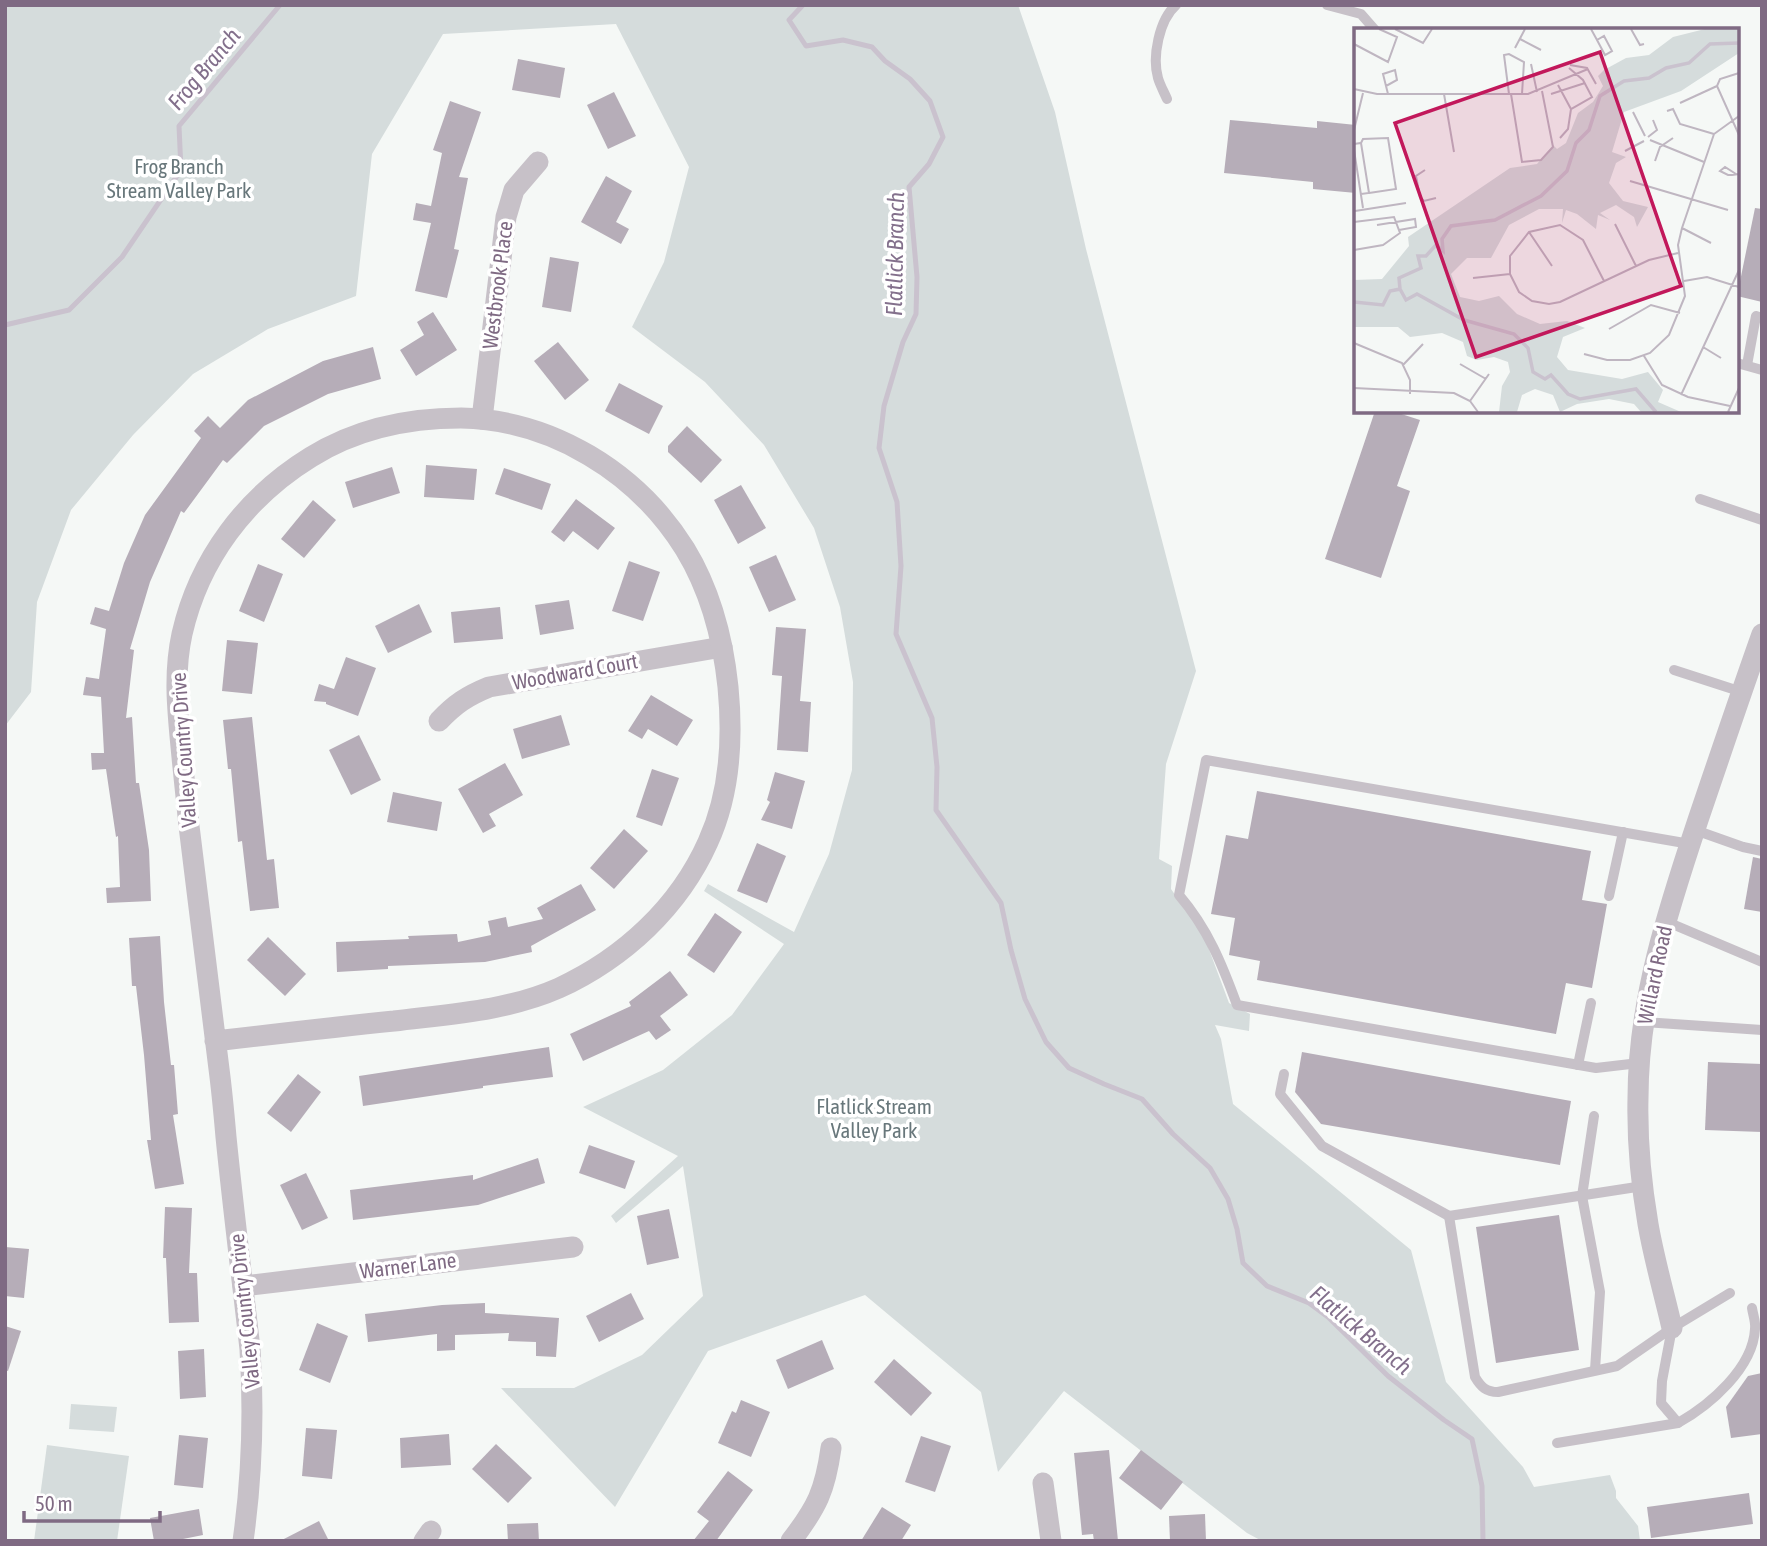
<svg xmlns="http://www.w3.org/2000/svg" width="1767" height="1546" viewBox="0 0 1767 1546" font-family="'Asap Condensed',sans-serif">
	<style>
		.green { fill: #d5dcdc }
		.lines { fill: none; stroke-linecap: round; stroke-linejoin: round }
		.stream { stroke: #cac2ce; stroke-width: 5 }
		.building { fill: #b6adb8 }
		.lane { stroke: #c7c1c8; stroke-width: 10 }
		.street { stroke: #c7c1c8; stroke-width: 21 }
		.labels { text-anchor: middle; stroke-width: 7; stroke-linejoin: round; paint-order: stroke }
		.park-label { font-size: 21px; fill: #68777b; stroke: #fff }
		.street-label { font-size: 21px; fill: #7f6a83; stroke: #fff }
		.water-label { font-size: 23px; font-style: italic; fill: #83708c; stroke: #fff }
		.inset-river { fill: none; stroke: #cac2ce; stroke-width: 3.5 }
		.inset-road { fill: none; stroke: #bfb6c1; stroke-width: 2 }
		.view { fill: #c2185b; fill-opacity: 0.15; stroke: #c2185b; stroke-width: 3.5 }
		.inset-edge { fill: none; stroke: #7f6a83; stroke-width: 3.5 }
	</style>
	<rect width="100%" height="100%" fill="#f5f8f6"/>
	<g class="green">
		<path d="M5 5H1018L1055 112 1086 249 1196 671 1166 764 1159 859 1172 866 1171 889 1204 936 1229 1003 1250 1014 1249 1031 1215 1025 1221 1039 1233 1104 1411 1250 1446 1382 1523 1467 1534 1487 1610 1475 1616 1491V1498L1638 1526 1640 1541H1262L1247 1533 1064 1391 998 1472 981 1392 865 1295 708 1351 615 1507 501 1388H574L642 1355 703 1296 683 1166 616 1223 611 1216 678 1156 583 1107 663 1070 732 1015 784 944 704 891 708 884 794 932 829 854 852 770 853 682 840 607 814 528 764 445 705 382 632 327 664 262 689 167 616 24 443 34 372 154 356 296 268 329 193 374 133 435 71 510 37 602 31 692 5 726Z"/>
		<path d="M71 1404 117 1407 114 1432 69 1429Z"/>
		<path d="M47 1445 129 1456 117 1541H34Z"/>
	</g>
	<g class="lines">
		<g class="stream">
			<path d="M803 5 789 20 806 46 843 40 872 47 885 61 910 79 930 101 943 137 929 164 909 187 917 277 916 314 903 342 884 406 879 448 897 502 901 566 896 634 932 718 937 767 936 810 1001 903 1011 950 1025 999 1046 1042 1069 1068 1104 1084 1142 1099 1173 1134 1210 1168 1228 1199 1237 1229 1243 1263 1267 1286 1309 1303 1328 1317 1388 1376 1444 1420 1472 1439 1482 1486 1483 1541"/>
			<path d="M5 325 69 310 122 257 181 170 179 126 280 5"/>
		</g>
	</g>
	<g class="building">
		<path d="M518 59 565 68 560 98 512 90Z"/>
		<path d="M614 92 636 136 608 149 587 105Z"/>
		<path d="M450 101 481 112 459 177 468 178 454 249 459 250 447 298 415 291 431 223 413 220 416 203 431 206 442 153 433 150Z"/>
		<path d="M1230 120 1317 128V121L1356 125V193L1313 189V182L1224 173Z"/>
		<path d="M606 176 632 191 616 222 629 229 621 244 581 222Z"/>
		<path d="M1755 208 1762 209V302L1737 296Z"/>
		<path d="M550 257 579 262 571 312 542 307Z"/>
		<path d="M433 312 457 350 416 376 400 350 424 335 417 322Z"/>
		<path d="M558 342 589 380 565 400 534 361Z"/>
		<path d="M373 347 381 379 328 394 264 426 227 463 223 460 184 513 181 511 150 582 130 649 134 650 126 718 132 717 136 783H139L149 850 151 901 107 903 106 888 120 887 118 836 116 837 106 769 92 770 91 753H104L101 697 83 695 86 677 99 679 106 629 90 624 95 607 109 611 124 563 145 515 201 438 194 431 208 416 220 428 248 400 323 361Z"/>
		<path d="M619 383 663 406 649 434 605 411Z"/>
		<path d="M1375 411H1392L1420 420 1397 486 1410 491 1381 578 1325 559Z"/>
		<path d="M687 426 722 460 701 483 668 452V446Z"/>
		<path d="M426 465 477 469 474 500 424 497Z"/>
		<path d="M392 467 400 493 353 508 345 482Z"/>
		<path d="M504 468 551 484 542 510 495 494Z"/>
		<path d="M741 485 766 528 738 544 714 500Z"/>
		<path d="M576 499 615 528 598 550 573 531 564 542 551 532Z"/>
		<path d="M313 500 336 520 304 558 281 539Z"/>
		<path d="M776 555 796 600 769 612 749 567Z"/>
		<path d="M629 561 660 572 643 621 612 611Z"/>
		<path d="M258 564 283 574 264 622 239 611Z"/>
		<path d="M569 600 574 629 540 635 535 605Z"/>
		<path d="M419 604 432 632 388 653 375 626Z"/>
		<path d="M500 607 503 639 454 643 451 612Z"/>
		<path d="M776 627 806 629 800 701 811 702 808 752 777 750 782 676 772 675Z"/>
		<path d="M227 640 258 643 252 694 222 691Z"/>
		<path d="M346 657 376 668 358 716 326 704V702L314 701 319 684 334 689Z"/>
		<path d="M651 695 693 720 677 746 648 729 642 739 628 731Z"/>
		<path d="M561 715 570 745 522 759 513 729Z"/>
		<path d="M252 717 267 860 274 859 279 908 250 911 242 841 238 842 231 769H228L223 720Z"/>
		<path d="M359 735 381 780 351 795 329 750Z"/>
		<path d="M505 763 523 795 489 814 496 826 483 833 458 789Z"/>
		<path d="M652 769 679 778 662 826 636 817Z"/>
		<path d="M775 772 805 781 792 829 761 820 770 802 767 800Z"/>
		<path d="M1257 791 1591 851 1582 900 1607 904 1592 988 1566 983 1556 1034 1257 980 1260 961 1229 955 1235 918 1211 914 1226 835 1248 839Z"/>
		<path d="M393 792 442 802 437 831 387 822Z"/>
		<path d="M624 829 648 851 614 889 590 868Z"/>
		<path d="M757 843 786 856 767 903 737 891Z"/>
		<path d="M1753 857 1762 859V912L1744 909Z"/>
		<path d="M581 884 596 910 531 946 532 952 485 962 388 966V969L337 972 336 942 409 939 408 936 457 934 458 942 491 935 488 921 506 917 508 927 543 919 537 908Z"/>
		<path d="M715 913 742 932 714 973 687 955Z"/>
		<path d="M160 936 164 1002 171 1065H174L178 1114 173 1115 184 1184 155 1189 147 1140H151L144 1055 136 986H132L129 938Z"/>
		<path d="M268 937 306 974 285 996 247 960Z"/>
		<path d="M670 971 688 995 660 1016 671 1030 656 1040 649 1031 583 1061 570 1034 631 1006 629 1002Z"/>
		<path d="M549 1047 553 1077 483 1086V1088L363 1106 359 1076Z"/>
		<path d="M1302 1052 1571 1101 1560 1165 1321 1124 1295 1092Z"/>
		<path d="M1708 1062 1762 1064V1132L1705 1130Z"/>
		<path d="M298 1074 321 1092 291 1132 267 1113Z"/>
		<path d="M589 1145 635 1161 625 1189 579 1173Z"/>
		<path d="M538 1158 545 1183 478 1205 353 1220 350 1190 473 1175V1180Z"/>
		<path d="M306 1173 328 1218 302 1230 280 1185Z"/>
		<path d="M165 1207 192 1208 189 1273H197L199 1322 169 1323 166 1258H163Z"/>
		<path d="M669 1209 679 1258 647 1265 637 1216Z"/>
		<path d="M1559 1215 1579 1350 1496 1363 1476 1227Z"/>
		<path d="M5 1247 29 1249 24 1298 5 1296Z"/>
		<path d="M631 1293 644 1319 599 1342 586 1316Z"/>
		<path d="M485 1303V1313L559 1318 556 1357 536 1356V1342L508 1341 509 1333 455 1335V1350L437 1351V1334L368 1342 365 1314 442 1305Z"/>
		<path d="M317 1323 348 1336 330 1383 299 1370Z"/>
		<path d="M5 1326 21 1331 8 1371 5 1370Z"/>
		<path d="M822 1340 834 1369 788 1389 776 1360Z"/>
		<path d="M204 1349 206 1397 180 1399 178 1351Z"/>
		<path d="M894 1359 932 1393 911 1416 874 1382Z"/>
		<path d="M1762 1373V1434L1731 1438 1726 1407 1748 1376Z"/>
		<path d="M741 1400 770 1412 751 1457 718 1443 732 1411 736 1413Z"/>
		<path d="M306 1428 337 1430 332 1479 302 1476Z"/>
		<path d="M449 1434 451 1465 401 1468 400 1438Z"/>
		<path d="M179 1435 208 1438 203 1488 174 1485Z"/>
		<path d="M921 1436 951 1446 935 1492 905 1482Z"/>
		<path d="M496 1444 532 1478 508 1503 472 1469Z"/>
		<path d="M1109 1450 1118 1541H1094L1093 1534 1082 1535 1074 1453Z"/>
		<path d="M1141 1450 1183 1482 1161 1510 1119 1478Z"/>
		<path d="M728 1471 753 1490 716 1541H693L709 1521 697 1512Z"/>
		<path d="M1749 1493 1753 1524 1651 1538 1647 1507Z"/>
		<path d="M882 1507 911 1525 901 1541H861Z"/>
		<path d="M199 1509 203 1535 173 1541H154L150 1518Z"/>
		<path d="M1205 1514 1206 1541H1170L1169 1516Z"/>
		<path d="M319 1521 329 1541H280Z"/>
		<path d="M538 1523 539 1541H508L507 1524Z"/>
	</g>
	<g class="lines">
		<g class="lane">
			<path d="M1327 5 1361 14 1375 30"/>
			<path d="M1167 99C1164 92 1160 85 1158 78 1152 57 1159 20 1176 5"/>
			<path d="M1737 363 1762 370"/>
			<path d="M1747 365 1756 316 1762 318"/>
			<path d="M1700 499 1762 520"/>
			<path d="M1674 670 1742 692"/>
			<path d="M1695 830 1743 847 1762 851"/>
			<path d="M1609 896 1623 832"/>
			<path d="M1665 921 1762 962"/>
			<path d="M1644 1022 1762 1030"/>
			<path d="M1639 1063 1596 1068 1237 1005C1222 964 1208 929 1179 895L1206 760 1690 844"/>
			<path d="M1578 1065 1591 1003"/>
			<path d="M1284 1074 1280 1094 1322 1146 1449 1216"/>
			<path d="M1594 1116 1582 1196 1600 1292 1595 1370"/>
			<path d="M1643 1186 1449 1216 1475 1377C1481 1387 1486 1392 1498 1392L1617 1366 1672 1328 1730 1293"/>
			<path d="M1672 1328 1662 1381 1661 1403 1678 1423"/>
			<path d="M1557 1443 1678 1423C1710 1405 1753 1368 1755 1329 1756 1322 1753 1315 1752 1308"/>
		</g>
		<g class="street">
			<path d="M482 419 506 217 514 190 538 162"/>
			<path d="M439 721C455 704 467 696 489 687L722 647"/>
			<path d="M215 1041C275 1034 335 1027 394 1021 450 1014 507 1011 559 988 624 958 679 907 708 842 730 794 733 739 728 687 723 639 710 590 685 549 637 472 552 420 461 418 408 418 356 429 311 457 246 497 199 559 182 634 173 675 178 715 182 757 186 801 191 846 197 891 204 950 212 1010 219 1069 222 1092 224 1114 226 1137 233 1207 242 1278 250 1349 254 1413 252 1477 243 1541"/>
			<path d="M243 1286 573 1247"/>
			<path d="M1672 1328C1664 1293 1654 1259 1648 1224 1641 1183 1637 1140 1638 1098 1638 1001 1668 910 1698 820 1719 758 1740 696 1762 634"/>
			<path d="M1043 1483 1051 1541"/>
			<path d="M424 1541 431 1531"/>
			<path d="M791 1541C817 1507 825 1491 831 1448"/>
		</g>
	</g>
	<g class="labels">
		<g class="park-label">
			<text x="179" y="174">Frog Branch<tspan x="179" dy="24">Stream Valley Park</tspan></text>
			<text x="874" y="1114">Flatlick Stream<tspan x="874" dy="24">Valley Park</tspan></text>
		</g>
		<g class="street-label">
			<text transform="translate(498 285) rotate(-83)" y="7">Westbrook Place</text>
			<text transform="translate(575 672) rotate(-10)" y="7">Woodward Court</text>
			<text transform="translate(184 750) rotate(-94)" y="7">Valley Country Drive</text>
			<text transform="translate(1655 975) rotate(-78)" y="7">Willard Road</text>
			<text transform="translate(408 1266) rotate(-7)" y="7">Warner Lane</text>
			<text transform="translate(245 1311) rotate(-96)" y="7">Valley Country Drive</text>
		</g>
		<g class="water-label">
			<text transform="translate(204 69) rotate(-50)" y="8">Frog Branch</text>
			<text transform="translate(895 254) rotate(-89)" y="8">Flatlick Branch</text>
			<text transform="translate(1361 1330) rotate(40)" y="8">Flatlick Branch</text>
		</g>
	</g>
	<g transform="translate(1354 28)">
		<rect width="385" height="385" fill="#f5f8f6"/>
		<path d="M351 1H385V25L327 63 270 84 258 124 272 129 262 135 255 155 269 173 294 179 283 199 280 189 262 177 246 185 256 192 244 187 242 201 223 186 212 182 208 195 209 181H185L155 197 137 230H113L97 246 106 269 125 273 145 268 163 286 186 296 213 293 231 300 209 309 203 329 214 342 268 351 294 344 309 362 304 374 327 384H287L280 376 255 371 223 376 206 384 199 367 181 361 168 367 163 384H145L148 358 156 344 154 334 140 329 123 332 113 328 109 314 88 305 56 309 44 299H0V252L28 251 55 218 54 209 156 140 183 136 199 117 203 121 212 115 224 85 239 74 249 58 244 48 250 42 272 30 295 27 319 9Z" fill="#d5dcdc"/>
		<path class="inset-river" d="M46 261 52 272 63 266 110 292 160 306 174 320 179 344 191 351 197 347 214 366 226 371 282 361 302 384M0 274 29 277 36 263 46 261 45 250 67 240 64 228H72L82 217 89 223 88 211 97 198 141 192 187 168 213 143 222 115 235 102 246 68 270 53 295 50 312 40 335 35 356 16 385 15"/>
		<path class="inset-road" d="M41 1 69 15 78 1M237 1 243 12 251 27 258 23 250 8 243 12M277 1 286 17 290 16M166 11 187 22M0 16 34 34 43 9 25 1M161 20 171 1M177 36 183 64M216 37 233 40 242 56M385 45 366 51 363 58 385 107M204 57 217 81 238 69 229 52 215 40M32 58 43 52 41 42 29 46 34 66M0 61 23 66H174L234 41M90 66 100 124M155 66 150 27 155 26 170 34 168 66M157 66 168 134 187 132 199 119 188 63M197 66 231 55M326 75 363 58M313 83 319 81 326 96 360 106M279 84 291 108M0 102 9 65M294 109 303 102 299 92M206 110 214 101 217 81M296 112 350 134M7 115 9 111 34 110 42 161 15 165M0 116 7 115 15 165 7 166M0 122 9 180M271 123 290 113M301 133 306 119 319 110M71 142 62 148 66 169 70 173 82 170M382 146 371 139 366 143 374 147H378L385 146M276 153 374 182M1 183 52 175M0 194 40 189 46 205 29 217 0 222M261 196 282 238M23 197 61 191 62 199 45 202M328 200 357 215M175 204 198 238M119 250 156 246M250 253 229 212 206 197 175 204 156 228V246L165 264 178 273 195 276 206 274 295 232 324 225M330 253 353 249 385 259M255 301 297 277 326 285M0 315 48 335 56 352V366M349 319 367 330M230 326 253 332H276L296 325 315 307 331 268 324 217 328 200 360 106 385 88M290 328 308 357 334 369 376 378M106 336 132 351M49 337 69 316M0 360 100 365 116 373 124 384M327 367 385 242M116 373 135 346M374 384 385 360"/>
		<path class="view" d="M246 24 327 258 122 329 41 95Z"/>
		<rect width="385" height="385" class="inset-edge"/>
	</g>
	<rect width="1767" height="1546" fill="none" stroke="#7f6a83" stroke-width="14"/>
	<path d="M24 1511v10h136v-10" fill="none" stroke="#7f6a83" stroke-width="3.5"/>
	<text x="35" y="1511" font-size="21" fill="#7f6a83" stroke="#ffffff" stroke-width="5" paint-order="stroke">50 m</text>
</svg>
